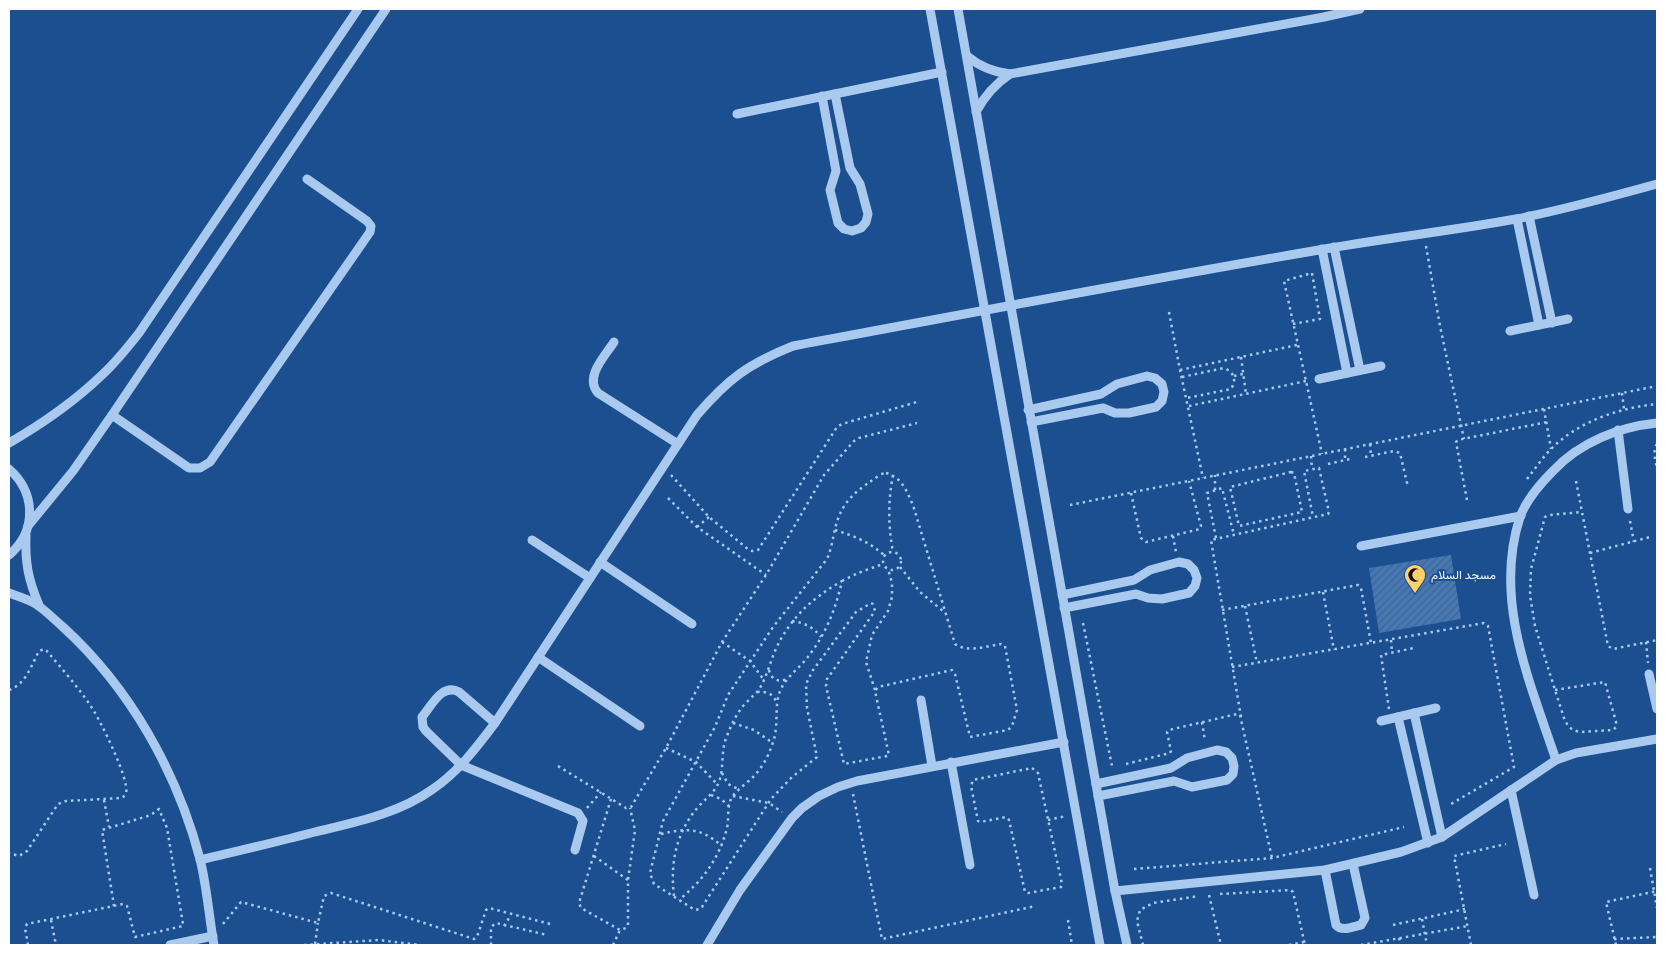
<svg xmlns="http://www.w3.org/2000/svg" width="1666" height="954" viewBox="0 0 1666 954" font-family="'Nunito Sans',Vazirmatn,sans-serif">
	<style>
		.building { fill: url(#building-hatch) }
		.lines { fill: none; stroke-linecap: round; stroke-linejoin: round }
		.path { stroke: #a9c9ee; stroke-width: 2.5; stroke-dasharray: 2.5 4; stroke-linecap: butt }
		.minor { stroke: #a9c9ee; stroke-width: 9 }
		.labels { text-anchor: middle; stroke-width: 4; stroke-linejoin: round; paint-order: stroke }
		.poi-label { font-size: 12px; fill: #fff; stroke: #1b4f8f; text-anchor: start }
	</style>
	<defs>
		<pattern id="building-hatch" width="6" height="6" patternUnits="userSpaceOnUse" patternTransform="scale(1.25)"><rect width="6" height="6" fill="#4478b7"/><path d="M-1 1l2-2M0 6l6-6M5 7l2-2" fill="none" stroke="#486282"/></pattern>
	</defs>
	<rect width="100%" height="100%" fill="#1b4f8f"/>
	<path class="building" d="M1451 555 1461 619 1379 633 1369 568Z"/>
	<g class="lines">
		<g class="path">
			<path d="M1426 246 1440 326 1464 439"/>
			<path d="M1169 312 1180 370 1203 478"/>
			<path d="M1293 324 1320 319 1312 273 1284 281 1322 454"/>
			<path d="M1241 357 1246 394"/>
			<path d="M1180 370 1297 345"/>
			<path d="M1234 376 1243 374"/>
			<path d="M1182 377 1224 368C1234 372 1237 380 1231 389L1187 398"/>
			<path d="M1622 393 1624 409"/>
			<path d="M1189 406 1306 381"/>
			<path d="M1544 409 1551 449"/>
			<path d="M1370 444 1371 455"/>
			<path d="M1657 444C1652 452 1656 461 1657 470"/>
			<path d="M1345 449V460"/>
			<path d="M1311 456 1312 469"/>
			<path d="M1365 457 1394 451 1400 453 1408 487"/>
			<path d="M1328 464 1350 459"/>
			<path d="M1291 472 1294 473 1302 512 1239 526 1230 487Z"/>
			<path d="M886 473C902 477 907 492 913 505L955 644C967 653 987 646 1001 644L1005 646 1017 710 1012 726 1008 730 970 737 955 674 952 670 878 687 875 691 889 755 887 756 844 764 826 686 827 679 875 611 873 604 871 603 856 612 813 670 806 684 807 708 817 757 791 778 771 799 702 907 700 909 695 910 654 884 650 873 663 821 715 727 728 695 773 627 827 559C832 548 833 536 836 525 844 497 859 490 881 474Z"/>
			<path d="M671 475 709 517 749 550 752 551 758 550 837 427 842 424 920 401"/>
			<path d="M893 475C888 501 888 525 893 552"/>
			<path d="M1527 479C1535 469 1542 458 1551 449 1579 421 1619 408 1657 404"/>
			<path d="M1576 481 1608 646 1613 649 1657 640"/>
			<path d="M1215 490V475"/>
			<path d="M1131 493 1141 538 1146 542 1200 529 1201 526 1189 481"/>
			<path d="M668 498 697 527 766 575"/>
			<path d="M1467 500 1456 442 1458 440 1547 422"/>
			<path d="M1070 505 1657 386"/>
			<path d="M1630 521 1634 542"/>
			<path d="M697 527 709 517"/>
			<path d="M835 530C854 536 870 542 885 556"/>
			<path d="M1173 536 1176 552"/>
			<path d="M1216 538 1207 493 1222 488 1234 535"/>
			<circle cx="892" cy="561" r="9"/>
			<path d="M1590 553 1650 537"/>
			<path d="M900 567 920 592 944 612"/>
			<path d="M842 581 858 573 883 564"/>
			<path d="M1323 592 1334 650"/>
			<path d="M1245 606 1257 663"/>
			<path d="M1222 610 1358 585 1361 588 1371 643"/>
			<path d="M792 621C805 623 813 627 821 637"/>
			<path d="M1083 623 1112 766 1114 767"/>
			<path d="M1391 640 1392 652"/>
			<path d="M722 642 750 661 764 680"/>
			<path d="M1646 642 1648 663"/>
			<path d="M1232 667 1484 623 1488 626 1514 767 1451 804"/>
			<path d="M769 670C771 679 778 683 787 679"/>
			<path d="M9 690C26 684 31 666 39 651L44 649 47 651C62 669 79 688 92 708 100 720 130 780 126 793 125 796 123 797 121 798L66 801 58 804 27 851 19 856 9 853"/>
			<path d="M875 690 866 662 872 635 888 611 892 597V583L888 569"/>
			<path d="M1555 690 1605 682 1616 722V727L1613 730 1580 732 1573 730 1568 726 1564 718 1555 690 1535 626 1530 595 1531 569 1545 517 1549 515 1582 512"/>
			<path d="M757 692C767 691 774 694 777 704"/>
			<path d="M1389 709 1381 655 1414 648"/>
			<path d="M1241 717 1211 540 1328 514 1329 512 1319 468 1304 471 1313 517"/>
			<path d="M1202 722 1205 741"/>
			<path d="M733 723 754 730 773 743"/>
			<path d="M666 748 696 762 718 785"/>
			<path d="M1126 764 1170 753 1171 751 1167 732 1169 730 1237 714 1240 715 1272 858"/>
			<path d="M558 766 626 808 631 807 666 748 722 642 766 575 824 475 854 441 859 438 917 423"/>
			<path d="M1032 768 1038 773 1062 884 1061 887 1028 893 1025 892 1009 820 1006 817 980 822 978 821 971 786 973 780Z"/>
			<path d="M722 773 728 784 740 790"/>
			<path d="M853 794 882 939 1036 906"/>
			<path d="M711 795 721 799 729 806"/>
			<path d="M733 796 769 803 782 812"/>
			<path d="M611 799 579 903 581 908 620 930 626 928 628 925V880L635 830 630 808"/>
			<path d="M104 800 109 827"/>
			<path d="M587 808 601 792"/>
			<path d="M1048 820 1066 816"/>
			<path d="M661 834C687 828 700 827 722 846"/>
			<path d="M594 856 628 880"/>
			<path d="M1650 868 1657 908"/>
			<path d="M1134 869 1272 858 1404 827"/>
			<path d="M1220 894 1291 890 1293 892 1305 945"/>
			<path d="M1209 895 1221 945"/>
			<path d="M674 896C670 863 676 833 698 807 705 799 713 794 718 784 725 769 720 751 727 736 731 725 736 715 743 706 749 699 757 694 761 686 767 675 770 663 775 651 789 619 812 598 842 581 836 607 827 632 810 654 802 666 787 676 781 689 773 705 780 726 772 745 768 757 762 768 753 777 746 784 736 790 731 799 727 808 729 819 727 828 719 859 703 880 679 900"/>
			<path d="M1422 919 1427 945"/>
			<path d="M51 920 56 945"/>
			<path d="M1068 920 1072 945"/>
			<path d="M223 924 241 902 318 923 324 896 331 893 474 939 477 937 486 910 489 908 554 925"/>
			<path d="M1393 925 1465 909"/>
			<path d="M504 926 511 915"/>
			<path d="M1399 938 1401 945"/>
			<path d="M1614 939 1657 937"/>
			<path d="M315 944 318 923"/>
			<path d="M28 945 25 928 27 924 123 904 127 906 135 937 183 926V924L167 828 159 809 151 815 102 830 114 906"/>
			<path d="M304 945 379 940 420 945"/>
			<path d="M491 945V927L496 923 547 935"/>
			<path d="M613 945 620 930"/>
			<path d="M1143 945 1137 921 1140 910 1153 903 1199 896"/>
			<path d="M1289 945 1304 942"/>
			<path d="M1361 945 1468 926"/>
			<path d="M1471 945 1454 856 1506 844"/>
			<path d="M1616 945 1606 902 1657 891"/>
		</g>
		<g class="minor">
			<path d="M930 9 1100 945"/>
			<path d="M958 9 1115 891 1127 945"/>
			<path d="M967 56C980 67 993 72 1010 74L1324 17 1360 9"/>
			<path d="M822 96 836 171 830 190 838 223 844 229 852 231 861 228 866 222 868 214 860 184 850 168 835 94"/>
			<path d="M976 112C985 95 995 84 1010 74"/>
			<path d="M737 114 942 72"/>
			<path d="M1529 216 1552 323"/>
			<path d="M1517 219 1539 325"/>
			<path d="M1334 247 1360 370"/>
			<path d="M1322 249 1347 373"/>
			<path d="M1510 331 1568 319"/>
			<path d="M614 342C605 356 584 377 598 393L678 444"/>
			<path d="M1319 379 1381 366"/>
			<path d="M1028 410 1101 394 1117 384 1147 376 1155 378 1162 384 1164 392 1162 401 1156 407 1129 413H1115L1103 408 1031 422"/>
			<path d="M112 415 189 468H200L210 462 370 232 371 226 367 221 307 179"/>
			<path d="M1618 430 1628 509"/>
			<path d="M9 443C42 424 75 401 103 374 116 362 128 347 139 333L358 9"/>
			<path d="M9 469C36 493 37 531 9 555"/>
			<path d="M28 526 73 471 112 415 386 9"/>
			<path d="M26 535C25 563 28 579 39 605"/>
			<path d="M532 540 590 578"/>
			<path d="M1361 546 1521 516"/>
			<path d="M600 562 692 624"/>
			<path d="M9 593C19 597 32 600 40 607 48 613 55 620 63 627 130 688 177 772 200 859 207 887 209 917 214 945"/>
			<path d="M1062 595 1134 580 1150 570 1179 562 1188 564 1194 570 1197 578 1195 586 1189 593 1162 599 1148 598 1136 594 1064 608"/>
			<path d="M538 657 640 726"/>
			<path d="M1649 674 1657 709"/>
			<path d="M921 700 932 766"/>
			<path d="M1414 713 1442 837"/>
			<path d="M1398 717 1428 843"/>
			<path d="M1381 721 1436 708"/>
			<path d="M495 723 459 692C442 683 432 705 422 717L423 727 426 731 461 765 578 813 583 821 575 850"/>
			<path d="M1556 760C1530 682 1493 600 1520 517 1526 501 1541 483 1553 471 1580 442 1619 427 1657 423"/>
			<path d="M951 762 970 865"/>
			<path d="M1096 784 1171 768 1187 758 1217 750 1226 752 1232 758 1234 766 1233 774 1227 780 1192 787 1174 781 1098 796"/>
			<path d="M1511 790 1534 895"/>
			<path d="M200 860C238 851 277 842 315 832 356 822 398 814 433 789 458 772 477 747 495 723L697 415C728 379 748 364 793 346 969 313 1144 280 1319 250 1385 238 1451 231 1516 219 1563 210 1610 197 1657 184"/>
			<path d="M1325 870 1336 925C1342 932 1352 927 1361 925L1365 918 1353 864"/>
			<path d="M1115 891 1325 870 1401 852 1442 837 1556 760 1576 753 1657 739"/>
			<path d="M170 945 213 936"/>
			<path d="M707 945 740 890 792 818 802 808 819 796 838 787 857 781 1064 742"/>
		</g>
	</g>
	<defs>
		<g id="mosque-pin" transform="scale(1.125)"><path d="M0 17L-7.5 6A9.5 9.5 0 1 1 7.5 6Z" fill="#ffd166" stroke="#1b4f8f"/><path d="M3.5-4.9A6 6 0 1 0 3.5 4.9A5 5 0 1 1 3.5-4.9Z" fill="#111"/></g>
	</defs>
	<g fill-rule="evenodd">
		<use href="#mosque-pin" x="1415" y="575"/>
	</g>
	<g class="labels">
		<g class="poi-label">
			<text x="1431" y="579">مسجد السلام</text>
		</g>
	</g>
	<rect width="1666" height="954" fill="none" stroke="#ffffff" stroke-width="20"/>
</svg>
